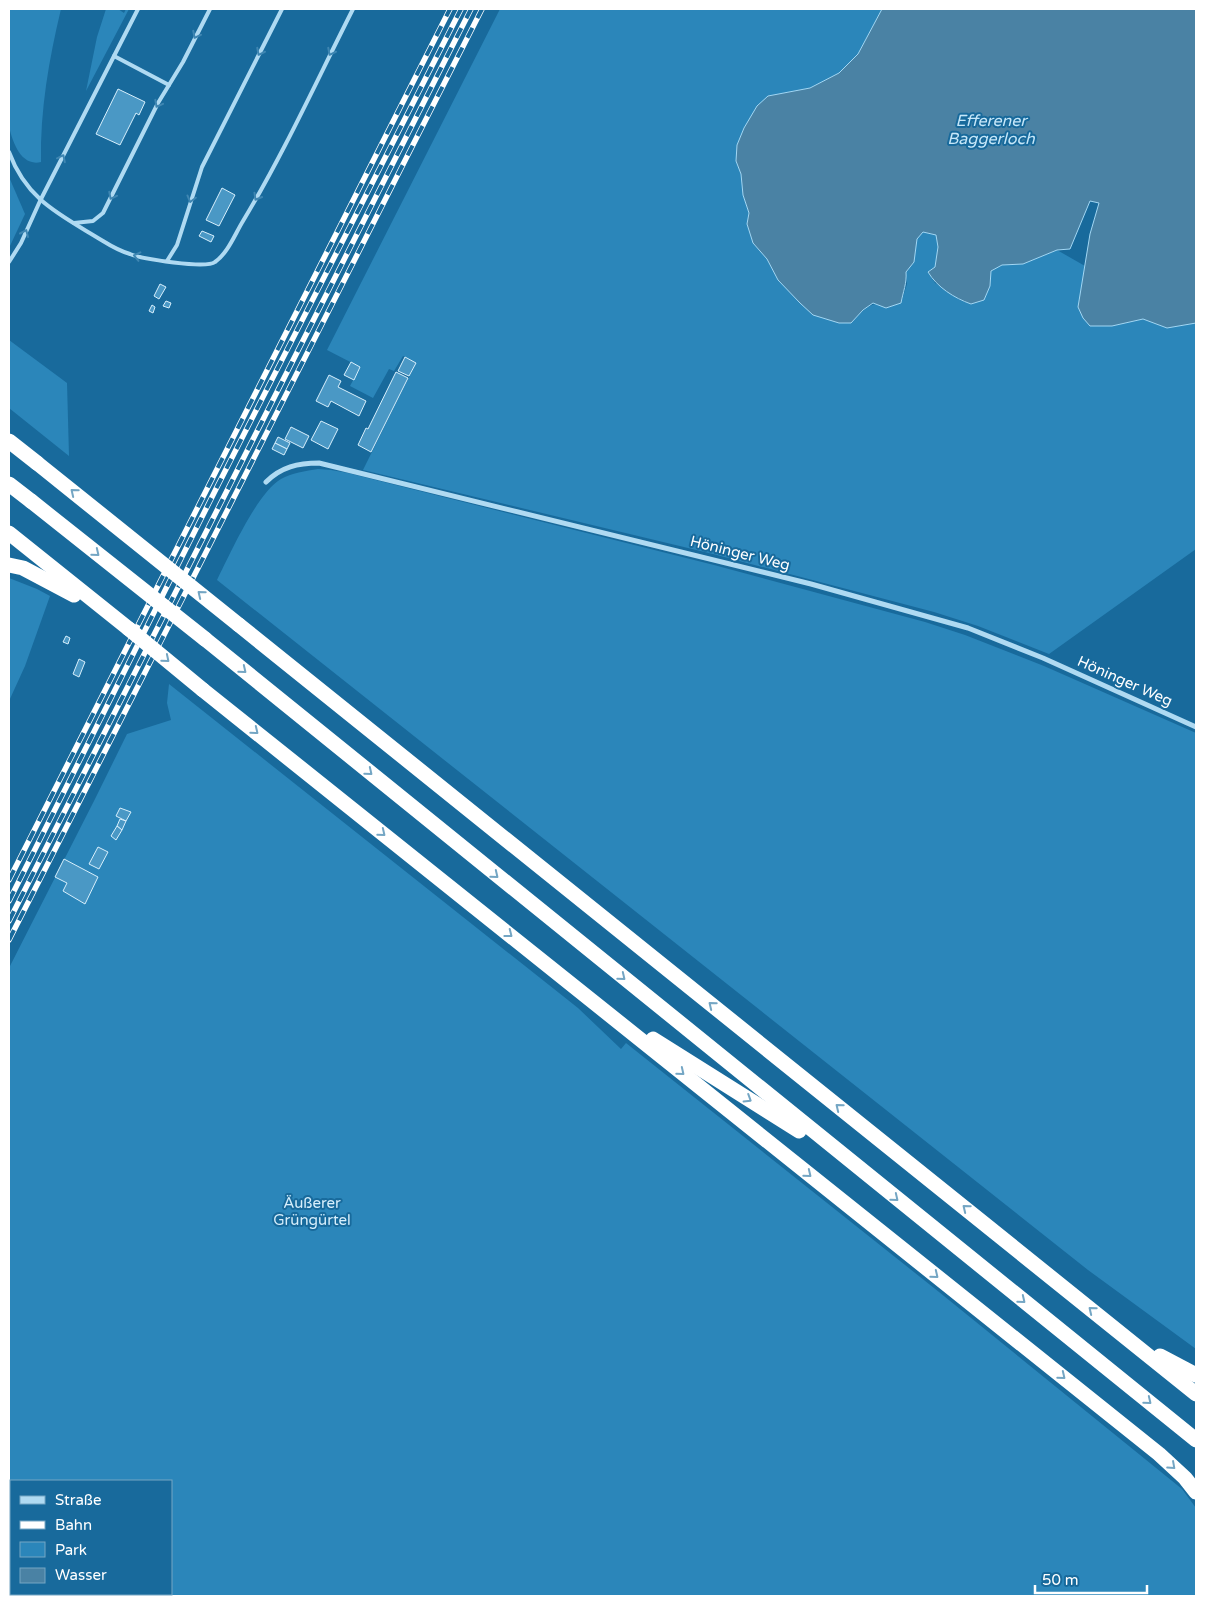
<svg xmlns="http://www.w3.org/2000/svg" width="1205" height="1605" viewBox="0 0 1205 1605" font-family="'Varela Round',sans-serif">
	<style>
		.green { fill: #2b86ba; fill-rule: evenodd }
		.water { fill: #4a82a4; stroke: #a2d7f4 }
		.building { fill: #4a98c5; stroke: #d7effc }
		.lines { fill: none; stroke-linecap: round; stroke-linejoin: round }
		.lane { stroke: #afdaf2; stroke-width: 4 }
		.street { stroke: #afdaf2; stroke-width: 5 }
		.highway { stroke: #fff; stroke-width: 15 }
		.rail-casing { stroke: #fff; stroke-width: 5.5 }
		.rail { stroke: #186a9c; stroke-width: 4; stroke-dasharray: 11; stroke-linecap: butt }
		.highway-bridge { stroke: #fff; stroke-width: 15 }
		.oneway { stroke: #3e86b2 }
		.oneway2 { stroke: #74a6c4 }
		.labels { text-anchor: middle; stroke-width: 4; stroke-linejoin: round; paint-order: stroke }
		.street-label { font-size: 15px; fill: #fff; stroke: #186a9c }
		.park-label { font-size: 15px; fill: #d7effc; stroke: #186a9c }
		.water-label { font-size: 16px; font-style: italic; fill: #c6e7f9; stroke: #186a9c }
	</style>
	<rect width="100%" height="100%" fill="#186a9c"/>
	<g class="green">
		<path d="M9 9H61C49 59 40 110 41 162 21 167 12 141 9 126 7 115 9 102 9 91 9 63 9 36 9 9Z"/>
		<path d="M106 9H118L124 13 126 9H129L86 91 97 37Z"/>
		<path d="M500 9H882L858 54 839 73 810 88 768 96 736 161 741 174 743 195 749 213 747 224 753 243 767 259 778 280 851 323C871 301 872 303 901 303L907 284 906 272 914 262 917 239 923 232 936 235 938 247 935 267 928 272 935 283 960 300 971 304 984 299 990 286 991 271 1002 265 1023 264 1057 250 1085 266 1078 307 1112 326 1143 319 1167 328 1196 323V549L1049 654 978 626 934 612 713 554 363 470 416 363 403 356 394 371 389 369 373 398 350 386 360 367 327 350Z"/>
		<path d="M9 177 25 214 9 248Z"/>
		<path d="M9 340 67 383 69 456 9 408Z"/>
		<path d="M318 469 331 470 348 473 714 565 925 622 965 635 1044 666 1196 733V1349L1088 1270 217 580C230 554 257 493 281 479 291 473 306 471 318 469Z"/>
		<path d="M9 578 37 589 50 596 25 666 9 701Z"/>
		<path d="M169 684 578 1008 621 1049 626 1043 939 1292 1182 1489 1196 1508V1596H9V968L95 799 127 734 171 720 167 703ZM11 1481H171V1594H11Z"/>
	</g>
	<path class="water" d="M882 9H1196V323L1167 328 1143 319 1112 326H1090L1083 318 1078 307 1090 234 1099 203 1090 201 1070 249 1057 250 1023 264 1002 265 991 271 990 286 984 300 971 304C954 298 937 287 928 272L935 267 938 247 936 235 923 232 917 239 914 262 906 272C907 283 903 292 901 303L886 308 873 303 863 310 851 323H839L813 315 800 303 778 280 767 259 753 243 747 224 749 213 743 195 741 174 736 161 737 145 744 128 757 106 768 96 810 88 839 73 858 54Z"/>
	<g class="building">
		<path d="M118 89 145 102 139 115 136 113 120 145 96 134Z"/>
		<path d="M222 188 235 195 219 226 206 220Z"/>
		<path d="M202 231 214 236 211 242 199 236Z"/>
		<path d="M160 284 166 287 159 299 154 296Z"/>
		<path d="M166 301 171 303 169 308 163 306Z"/>
		<path d="M152 305 155 307 153 313 149 311Z"/>
		<path d="M405 357 416 363 409 376 398 371Z"/>
		<path d="M351 362 360 367 354 380 344 375Z"/>
		<path d="M396 372 408 378 371 452 358 445 366 428 368 429Z"/>
		<path d="M329 375 341 381 338 387 366 401 359 416 331 401 328 407 316 401Z"/>
		<path d="M321 421 338 429 328 449 311 440Z"/>
		<path d="M291 427 309 436 303 448 285 439Z"/>
		<path d="M278 437 290 443 287 449 275 443Z"/>
		<path d="M275 443 287 449 284 455 272 449Z"/>
		<path d="M66 636 70 638 68 644 63 642Z"/>
		<path d="M79 659 85 662 79 677 73 674Z"/>
		<path d="M120 808 131 812 126 821 116 816Z"/>
		<path d="M120 819 126 821 122 830 117 826Z"/>
		<path d="M117 826 122 830 116 840 111 836Z"/>
		<path d="M98 847 108 852 99 869 89 864Z"/>
		<path d="M64 859 98 877 85 904 63 891 67 883 55 877Z"/>
	</g>
	<g class="lines">
		<g class="lane">
			<path d="M114 56 169 85"/>
			<path d="M9 152C27 201 61 215 103 241 111 246 120 251 130 254 142 259 206 269 215 262 228 253 235 234 243 221 284 153 317 80 353 9"/>
			<path d="M74 223 93 221 103 213 158 103 183 62 210 9"/>
			<path d="M167 261 177 245 202 167 282 9"/>
			<path d="M9 262 21 243 40 201 138 9"/>
		</g>
		<path class="street" d="M266 482C281 467 298 463 319 463L811 584 968 628 1043 658 1196 727"/>
		<g class="highway">
			<path d="M9 441 37 463"/>
			<path d="M9 484 31 501"/>
			<path d="M9 533 129 629"/>
			<path d="M9 565 23 568 74 595"/>
			<path d="M239 625 1196 1394"/>
			<path d="M205 639 1196 1440"/>
			<path d="M203 690 1159 1454 1185 1478 1196 1492"/>
			<path d="M653 1039 799 1131"/>
			<path d="M1160 1356 1196 1375"/>
		</g>
		<g class="rail-casing">
			<g id="rail">
				<path d="M9 880 450 9"/>
				<path d="M9 901 218 485 461 9"/>
				<path d="M9 921 471 9"/>
				<path d="M9 940 482 9"/>
			</g>
		</g>
		<use href="#rail" class="rail"/>
		<g class="highway-bridge">
			<path d="M37 463 239 625"/>
			<path d="M31 501 205 639"/>
			<path d="M129 629 203 690"/>
		</g>
	</g>
	<defs><path id="oneway-chevron" d="M-2-3.5L2.5 0L-2 3.5" fill="none" stroke-width="1.6" stroke-linecap="round" stroke-linejoin="round" transform="scale(1.25)"/></defs>
	<g class="oneway">
		<use href="#oneway-chevron" transform="translate(196 35) rotate(117)"/>
		<use href="#oneway-chevron" transform="translate(260 52) rotate(117)"/>
		<use href="#oneway-chevron" transform="translate(331 52) rotate(117)"/>
		<use href="#oneway-chevron" transform="translate(158 104) rotate(118)"/>
		<use href="#oneway-chevron" transform="translate(62 158) rotate(-64)"/>
		<use href="#oneway-chevron" transform="translate(112 196) rotate(117)"/>
		<use href="#oneway-chevron" transform="translate(257 197) rotate(120)"/>
		<use href="#oneway-chevron" transform="translate(191 199) rotate(105)"/>
		<use href="#oneway-chevron" transform="translate(25 233) rotate(-66)"/>
		<use href="#oneway-chevron" transform="translate(137 256) rotate(-167)"/>
	</g>
	<g class="oneway2">
		<use href="#oneway-chevron" transform="translate(74 492) rotate(-141)"/>
		<use href="#oneway-chevron" transform="translate(96 553) rotate(39)"/>
		<use href="#oneway-chevron" transform="translate(201 594) rotate(-141)"/>
		<use href="#oneway-chevron" transform="translate(166 659) rotate(40)"/>
		<use href="#oneway-chevron" transform="translate(243 670) rotate(39)"/>
		<use href="#oneway-chevron" transform="translate(255 731) rotate(39)"/>
		<use href="#oneway-chevron" transform="translate(369 772) rotate(39)"/>
		<use href="#oneway-chevron" transform="translate(382 833) rotate(39)"/>
		<use href="#oneway-chevron" transform="translate(495 875) rotate(39)"/>
		<use href="#oneway-chevron" transform="translate(509 934) rotate(38)"/>
		<use href="#oneway-chevron" transform="translate(622 977) rotate(39)"/>
		<use href="#oneway-chevron" transform="translate(712 1005) rotate(-141)"/>
		<use href="#oneway-chevron" transform="translate(681 1072) rotate(39)"/>
		<use href="#oneway-chevron" transform="translate(748 1099) rotate(32)"/>
		<use href="#oneway-chevron" transform="translate(839 1107) rotate(-141)"/>
		<use href="#oneway-chevron" transform="translate(808 1174) rotate(39)"/>
		<use href="#oneway-chevron" transform="translate(895 1198) rotate(39)"/>
		<use href="#oneway-chevron" transform="translate(966 1208) rotate(-141)"/>
		<use href="#oneway-chevron" transform="translate(935 1275) rotate(39)"/>
		<use href="#oneway-chevron" transform="translate(1022 1300) rotate(39)"/>
		<use href="#oneway-chevron" transform="translate(1092 1310) rotate(-141)"/>
		<use href="#oneway-chevron" transform="translate(1062 1376) rotate(39)"/>
		<use href="#oneway-chevron" transform="translate(1148 1401) rotate(39)"/>
		<use href="#oneway-chevron" transform="translate(1172 1466) rotate(42)"/>
	</g>
	<g class="labels">
		<g class="street-label">
			<text transform="translate(740 553) rotate(14)" y="5">Höninger Weg</text>
			<text transform="translate(1125 681) rotate(24)" y="5">Höninger Weg</text>
		</g>
		<g class="park-label">
			<text x="312" y="1208">Äußerer<tspan x="312" dy="17">Grüngürtel</tspan></text>
		</g>
		<g class="water-label">
			<text x="991" y="126">Efferener<tspan x="991" dy="18">Baggerloch</tspan></text>
		</g>
	</g>
	<rect width="1205" height="1605" fill="none" stroke="#ffffff" stroke-width="20"/>
	<rect x="10" y="1480" width="162" height="115" fill="#186a9c" stroke="#74a6c4"/>
	<rect x="20" y="1496" width="25" height="8" fill="#afdaf2" stroke="#74a6c4"/>
	<text x="55" y="1505" font-size="15" fill="#ffffff">Straße</text>
	<rect x="20" y="1521" width="25" height="8" fill="#ffffff" stroke="#74a6c4"/>
	<text x="55" y="1530" font-size="15" fill="#ffffff">Bahn</text>
	<rect x="20" y="1542" width="25" height="15" fill="#2b86ba" stroke="#74a6c4"/>
	<text x="55" y="1555" font-size="15" fill="#ffffff">Park</text>
	<rect x="20" y="1568" width="25" height="15" fill="#4a82a4" stroke="#74a6c4"/>
	<text x="55" y="1580" font-size="15" fill="#ffffff">Wasser</text>
	<path d="M1035 1585v8h112v-8" fill="none" stroke="#ffffff" stroke-width="2.5"/>
	<text x="1042" y="1585" font-size="15" fill="#ffffff" stroke="#186a9c" stroke-width="4" paint-order="stroke">50 m</text>
</svg>
